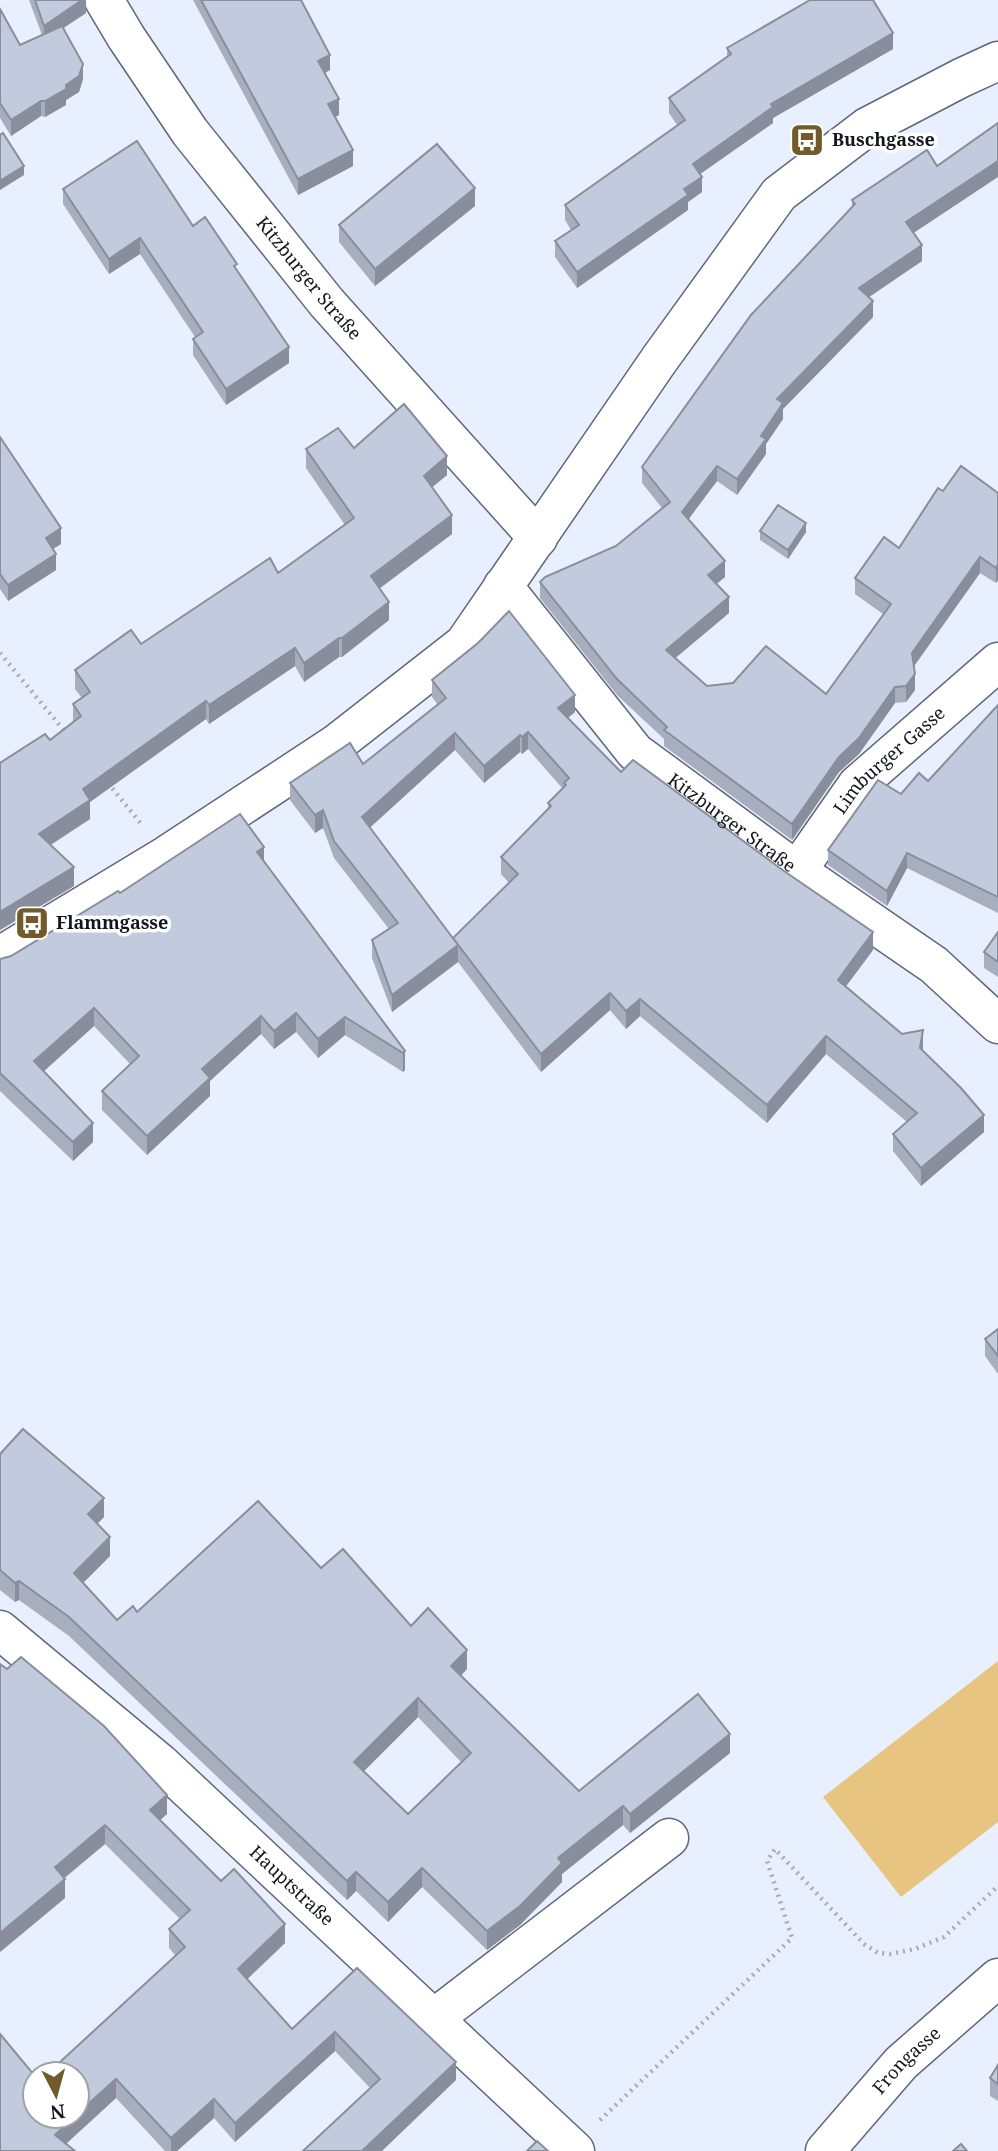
<svg xmlns="http://www.w3.org/2000/svg" width="998" height="2151" viewBox="0 0 998 2151" font-family="'Noto Serif',serif">
	<style>
		.green { fill: #e7c47f }
		.lines { fill: none; stroke-linecap: round; stroke-linejoin: round }
		.minor-casing { stroke: #606778; stroke-width: 41 }
		.path { stroke: #a5abb7; stroke-width: 4.5; stroke-dasharray: 2 5; stroke-linecap: butt }
		.minor { stroke: #fff; stroke-width: 38 }
		.wall { fill: #a7afbe; fill-rule: evenodd }
		.shaded-wall { fill: #888e9b }
		.building { fill: #c2cbdd; stroke: #888e9b; stroke-width: 2; fill-rule: evenodd }
		.labels { text-anchor: middle; stroke-width: 7; stroke-linejoin: round; paint-order: stroke }
		.poi-label { font-size: 18px; font-weight: bold; fill: #13161c; stroke: #fff; text-anchor: start }
		.street-label { font-size: 18px; fill: #13161c; stroke: #fff }
	</style>
	<rect width="100%" height="100%" fill="#e8effe"/>
	<path class="green" d="M998 1661V1822L901 1897 823 1797Z"/>
	<g class="lines">
		<g class="minor-casing">
			<g id="minor">
				<path id="s1" d="M104 0 126 37 190 132 327 303 538 538"/>
				<path id="s2" d="M503 586 635 752 797 871 934 965 998 1024"/>
				<path id="s3" d="M797 871 857 785 998 662"/>
				<path d="M0 956 167 855 336 744 464 644 659 360 779 194 867 127 961 78 998 61"/>
				<path id="s4" d="M0 1630 160 1763 575 2151"/>
				<path d="M433 2019 669 1838"/>
				<path id="s5" d="M825 2151 901 2063 998 1978"/>
			</g>
		</g>
		<g class="path">
			<path d="M0 653 66 733"/>
			<path d="M108 783 142 825"/>
			<path d="M600 2120 792 1938 767 1861 775 1849 864 1944 878 1953 890 1954 915 1949 944 1937 998 1886"/>
		</g>
		<use href="#minor" class="minor"/>
	</g>
	<g class="wall">
		<path d="M29 0H86V13L63 28 83 79 79 92 66 100V105L45 117 41 116 11 136 0 118V9L20 45 42 35Z"/>
		<path d="M193 0H301L330 70 325 73 339 115 335 117 353 166 298 195Z"/>
		<path d="M727 48 893 49 773 118V123L700 174 702 192 688 202V210L577 288 555 257V241L571 230 565 220V205L677 125 669 113V98L727 57Z"/>
		<path d="M63 189 193 226 237 270 289 363 226 405 193 355V339L195 337 140 254 109 274 63 204Z"/>
		<path d="M852 200 913 233 922 261 868 297 873 317 783 409V419L766 444V454L737 495 717 481 688 519 725 577 717 584 729 613 675 658 707 686 826 694 883 614 855 594V578L899 548 943 491 998 493V580L996 583 980 573 914 666 915 690 906 702 895 703 859 754 839 772 792 840 664 746V739L617 695 540 598V582L616 546 662 508 642 483V467L852 206Z"/>
		<path d="M475 206 375 286 339 242V225Z"/>
		<path d="M0 437 61 544 53 549 56 570 8 601 0 589Z"/>
		<path d="M354 448 447 475 432 487 452 534 379 588 389 620 342 657H339L304 682 295 666 209 724 206 719 90 802V819L51 845 74 886 0 930V763L50 740 73 722V704L82 698 75 689V670L141 644 278 573 345 525 306 468V449Z"/>
		<path d="M760 531 806 532 788 559 760 540Z"/>
		<path d="M432 680 575 712 567 718 621 772 873 950 846 986 902 1034 923 1048 922 1051 984 1132 921 1186 893 1151V1134L907 1122 826 1054 767 1123 640 1016 626 1029 610 1010 541 1072 458 962 392 1012 372 958V940L389 929 334 858 323 828 315 833 290 800V783L363 764 438 705 432 697ZM528 749 563 789 548 803V810L501 857V874L509 883 453 938 370 827 455 750 484 783 520 752 522 754Z"/>
		<path d="M998 705V913L907 868 887 906 828 865V850L901 794 928 781Z"/>
		<path d="M264 862 405 1051V1070L403 1072 345 1035 318 1058 296 1032 274 1049 261 1034 210 1081V1096L147 1155 102 1110V1091L130 1064 94 1026 44 1071 93 1142 73 1161 0 1091V959L11 956 120 893Z"/>
		<path d="M998 932V977L984 968V952Z"/>
		<path d="M998 1329V1374L985 1356V1339Z"/>
		<path d="M0 1454 104 1517 97 1524 110 1556 83 1583 117 1620 137 1612 321 1568 411 1626 467 1669 461 1676 579 1791 730 1753 630 1833 623 1825 562 1874V1882L520 1925 487 1950 422 1887 388 1922 356 1891 347 1900 69 1636 19 1600 15 1602 0 1590ZM418 1717 461 1762 408 1814 364 1771Z"/>
		<path d="M0 1664 167 1814 160 1820 221 1881 285 1943 247 1979 292 2029 357 1968 456 2080 370 2088 335 2051 235 2142 214 2118 177 2151H165L116 2098 66 2144 0 2151 35 2116 176 1956 169 1948V1929L180 1919 105 1844 65 1878V1898L0 1952Z"/>
		<path d="M998 2065V2101L990 2096V2078Z"/>
	</g>
	<g class="shaded-wall">
		<path d="M82 0H86V13L44 41V26Z"/>
		<path d="M893 33V49L773 118V123L693 179V164L771 104Z"/>
		<path d="M330 55V70L318 77V61Z"/>
		<path d="M83 64V79L79 92 66 100V105L45 117V101L66 85Z"/>
		<path d="M339 99V115L328 120V104Z"/>
		<path d="M41 101V116L11 136V120Z"/>
		<path d="M353 150V166L298 195V179Z"/>
		<path d="M998 161V177L906 238V222Z"/>
		<path d="M24 166V175L0 190V181Z"/>
		<path d="M702 177V192L688 202V210L577 288V272L684 189Z"/>
		<path d="M475 188V206L375 286V269Z"/>
		<path d="M140 238V254L109 274V259Z"/>
		<path d="M922 245V261L859 304V288Z"/>
		<path d="M873 301V317L783 409V419L766 444V454L737 495V479L761 436 777 399Z"/>
		<path d="M289 347V363L226 405V389Z"/>
		<path d="M447 456V475L424 494V476Z"/>
		<path d="M717 466V481L682 528V512Z"/>
		<path d="M452 515V534L371 595V576Z"/>
		<path d="M806 523V532L788 559V550Z"/>
		<path d="M61 528V544L46 553V538Z"/>
		<path d="M56 554V570L8 601V585Z"/>
		<path d="M980 557V573L912 669V653Z"/>
		<path d="M725 561V577L708 590V575Z"/>
		<path d="M998 564V580L996 583V568Z"/>
		<path d="M729 597V613L666 666V650Z"/>
		<path d="M389 602V620L342 657V638Z"/>
		<path d="M339 638V657L304 682V663Z"/>
		<path d="M295 648V666L209 724V705Z"/>
		<path d="M915 674V690L906 702V686Z"/>
		<path d="M895 687V703L859 754 839 772 792 840V824L839 757Z"/>
		<path d="M575 695V712L558 726V708Z"/>
		<path d="M206 701V719L90 802V819L39 852V834L83 789Z"/>
		<path d="M528 732V749L522 754V737Z"/>
		<path d="M455 733V750L362 835V817Z"/>
		<path d="M520 735V752L484 783V766Z"/>
		<path d="M323 810V828L315 833V815Z"/>
		<path d="M264 847V866L257 852Z"/>
		<path d="M907 853V868L887 906V891Z"/>
		<path d="M74 867V886L0 930V912Z"/>
		<path d="M873 932V950L838 997V980Z"/>
		<path d="M458 945V962L392 1012V995Z"/>
		<path d="M610 993V1010L541 1072V1054Z"/>
		<path d="M640 999V1016L626 1029V1011Z"/>
		<path d="M94 1008V1026L34 1080V1061Z"/>
		<path d="M296 1013V1032L274 1049V1031Z"/>
		<path d="M261 1016V1034L210 1081V1096L147 1155V1136L202 1069Z"/>
		<path d="M345 1017V1035L318 1058V1039Z"/>
		<path d="M923 1030V1048L920 1066V1048Z"/>
		<path d="M826 1036V1054L767 1123V1105Z"/>
		<path d="M405 1051V1070L403 1072V1053Z"/>
		<path d="M984 1115V1132L921 1186V1168Z"/>
		<path d="M93 1123V1142L73 1161V1142Z"/>
		<path d="M104 1498V1517L88 1533V1514Z"/>
		<path d="M110 1537V1556L74 1592V1573Z"/>
		<path d="M19 1581V1600L15 1602V1583Z"/>
		<path d="M467 1650V1669L451 1685V1666Z"/>
		<path d="M418 1698V1717L354 1781V1762Z"/>
		<path d="M730 1734V1753L630 1833V1814Z"/>
		<path d="M167 1795V1814L150 1829V1810Z"/>
		<path d="M623 1806V1825L562 1874V1882L520 1925 487 1950V1931L558 1858Z"/>
		<path d="M105 1825V1844L55 1885V1867Z"/>
		<path d="M422 1868V1887L388 1922V1902Z"/>
		<path d="M356 1872V1891L347 1900V1881Z"/>
		<path d="M65 1879V1898L0 1952V1933Z"/>
		<path d="M285 1924V1943L238 1988V1969Z"/>
		<path d="M335 2032V2051L235 2142V2123Z"/>
		<path d="M456 2062V2080L382 2151H362Z"/>
		<path d="M116 2079V2098L58 2151 55 2135 75 2116H77V2114Z"/>
		<path d="M214 2099V2118L177 2151H171V2138Z"/>
	</g>
	<g class="building">
		<path d="M35 0H82L44 26Z"/>
		<path d="M201 0H301L330 55 318 61 339 99 328 104 353 150 298 179Z"/>
		<path d="M810 0H873L893 33 771 104 773 107 693 164 702 177 684 189 688 195 577 272 555 241 579 225 565 205 685 120 669 98 731 54 727 48Z"/>
		<path d="M0 9 20 45 62 26 83 64 79 76 66 85V89L45 101H41L11 120 0 103Z"/>
		<path d="M998 123V161L906 222 922 245 859 288 873 301 777 399 783 403 761 436 766 439 737 479 717 466 682 512 725 561 708 575 729 597 666 650 707 686 733 683 766 646 826 694 891 604 855 578 884 537 899 548 938 488 943 491 961 466 998 493V564L996 568 980 557 912 653 915 674 906 686 895 687 859 738 839 757 792 824 664 730 667 727 617 679 540 582 545 577 616 546 670 502 642 467 751 315 855 204 852 200 927 150 937 166Z"/>
		<path d="M3 133 24 166 0 181V135Z"/>
		<path d="M137 141 193 226 205 217 237 264 234 266 289 347 226 389 193 339 203 332 140 238 109 259 63 189Z"/>
		<path d="M437 144 475 188 375 269 339 225Z"/>
		<path d="M404 404 447 456 424 476 452 515 371 576 389 602 342 638H339L304 663 295 648 209 705 206 701 83 789 90 800 39 834 74 867 0 912V763L45 734 50 740 81 716 73 704 90 692 75 670 131 630 141 644 270 558 278 573 354 518 306 449 338 428 354 448Z"/>
		<path d="M0 437 61 528 46 538 56 554 8 585 0 574Z"/>
		<path d="M778 505 806 523 788 550 760 531Z"/>
		<path d="M509 611 575 695 558 708 621 772 633 760 784 871 873 932 838 980 902 1034 923 1030 920 1048 961 1088 984 1115 921 1168 893 1134 917 1113 826 1036 767 1105 640 999 626 1011 610 993 541 1054 453 938 518 874 501 857 551 806 548 803 566 785 564 783 569 778 528 732 522 737 520 735 484 766 455 733 362 817 458 945 392 995 372 940 398 923 334 841 323 810 315 815 290 783 350 743 363 764 446 698 432 680 478 643Z"/>
		<path d="M998 705V897L907 853 887 891 828 850 878 780 901 794 919 773 928 781Z"/>
		<path d="M240 814 264 847 257 852 405 1051 403 1053 345 1017 318 1039 296 1013 274 1031 261 1016 202 1069 210 1078 147 1136 102 1091 139 1056 94 1008 34 1061 93 1123 73 1142 0 1073V959L11 956 118 891 120 893Z"/>
		<path d="M998 932V962L984 952Z"/>
		<path d="M998 1329V1356L985 1339Z"/>
		<path d="M23 1429 104 1498 88 1514 110 1537 74 1573 117 1620 133 1606 137 1612 258 1501 321 1568 343 1549 411 1626 428 1608 467 1650 451 1666 579 1791 698 1694 730 1734 630 1814 623 1806 558 1858 562 1863 520 1906 487 1931 422 1868 388 1902 356 1872 347 1881 69 1617 19 1581 15 1583 0 1570V1454ZM418 1698 471 1753 408 1814 354 1762Z"/>
		<path d="M21 1657 104 1726 167 1795 150 1810 221 1881 234 1869 285 1924 238 1969 292 2029 357 1968 456 2062 362 2151H303L380 2079 335 2032 235 2123 214 2099 171 2138 116 2079 77 2114V2074H47L185 1947 169 1929 190 1910 105 1825 55 1867 65 1879 0 1933V1664L7 1669Z"/>
		<path d="M0 2034 35 2076V2116H75L55 2135 75 2151H0Z"/>
		<path d="M998 2065V2084L990 2078Z"/>
		<path d="M537 2141 548 2151H527Z"/>
		<path d="M961 2144 967 2151H953Z"/>
	</g>
	<defs>
		<g id="bus-square" transform="scale(1.75)"><rect x="-9" y="-9" width="18" height="18" rx="4" fill="#725b2b" stroke="#fff"/><path d="M-5-6H5V4H4V6H2V4H-2V6H-4V4H-5ZM-3.5-4V0h7V-4ZM-3.5 1.2v1.5H-2V1.2ZM2 1.2v1.5H3.5V1.2Z" fill="#fff"/></g>
	</defs>
	<g fill-rule="evenodd">
		<use href="#bus-square" x="807" y="140"/>
		<use href="#bus-square" x="32" y="923"/>
	</g>
	<g class="labels">
		<g class="poi-label">
			<text x="832" y="146">Buschgasse</text>
			<text x="56" y="929">Flammgasse</text>
		</g>
		<g class="street-label">
			<text dy="6" stroke="none"><textPath href="#s1" startOffset="346">Kitzburger Straße</textPath></text>
			<text dy="6" stroke="none"><textPath href="#s3" startOffset="145">Limburger Gasse</textPath></text>
			<text dy="6" stroke="none"><textPath href="#s2" startOffset="332">Kitzburger Straße</textPath></text>
			<text dy="6" stroke="none"><textPath href="#s4" startOffset="388">Hauptstraße</textPath></text>
			<text dy="6" stroke="none"><textPath href="#s5" startOffset="122">Frongasse</textPath></text>
		</g>
	</g>
	<g transform="translate(56 2095) rotate(174)"><circle r="33" fill="#ffffff" stroke="#a1a2a4" stroke-width="2"/>
	<path d="M0-5L12 26L0 18L-12 26Z" fill="#725b2b"/>
	<text y="-10" font-size="19" font-weight="bold" text-anchor="middle" fill="#13161c">N</text>
	</g>
</svg>
